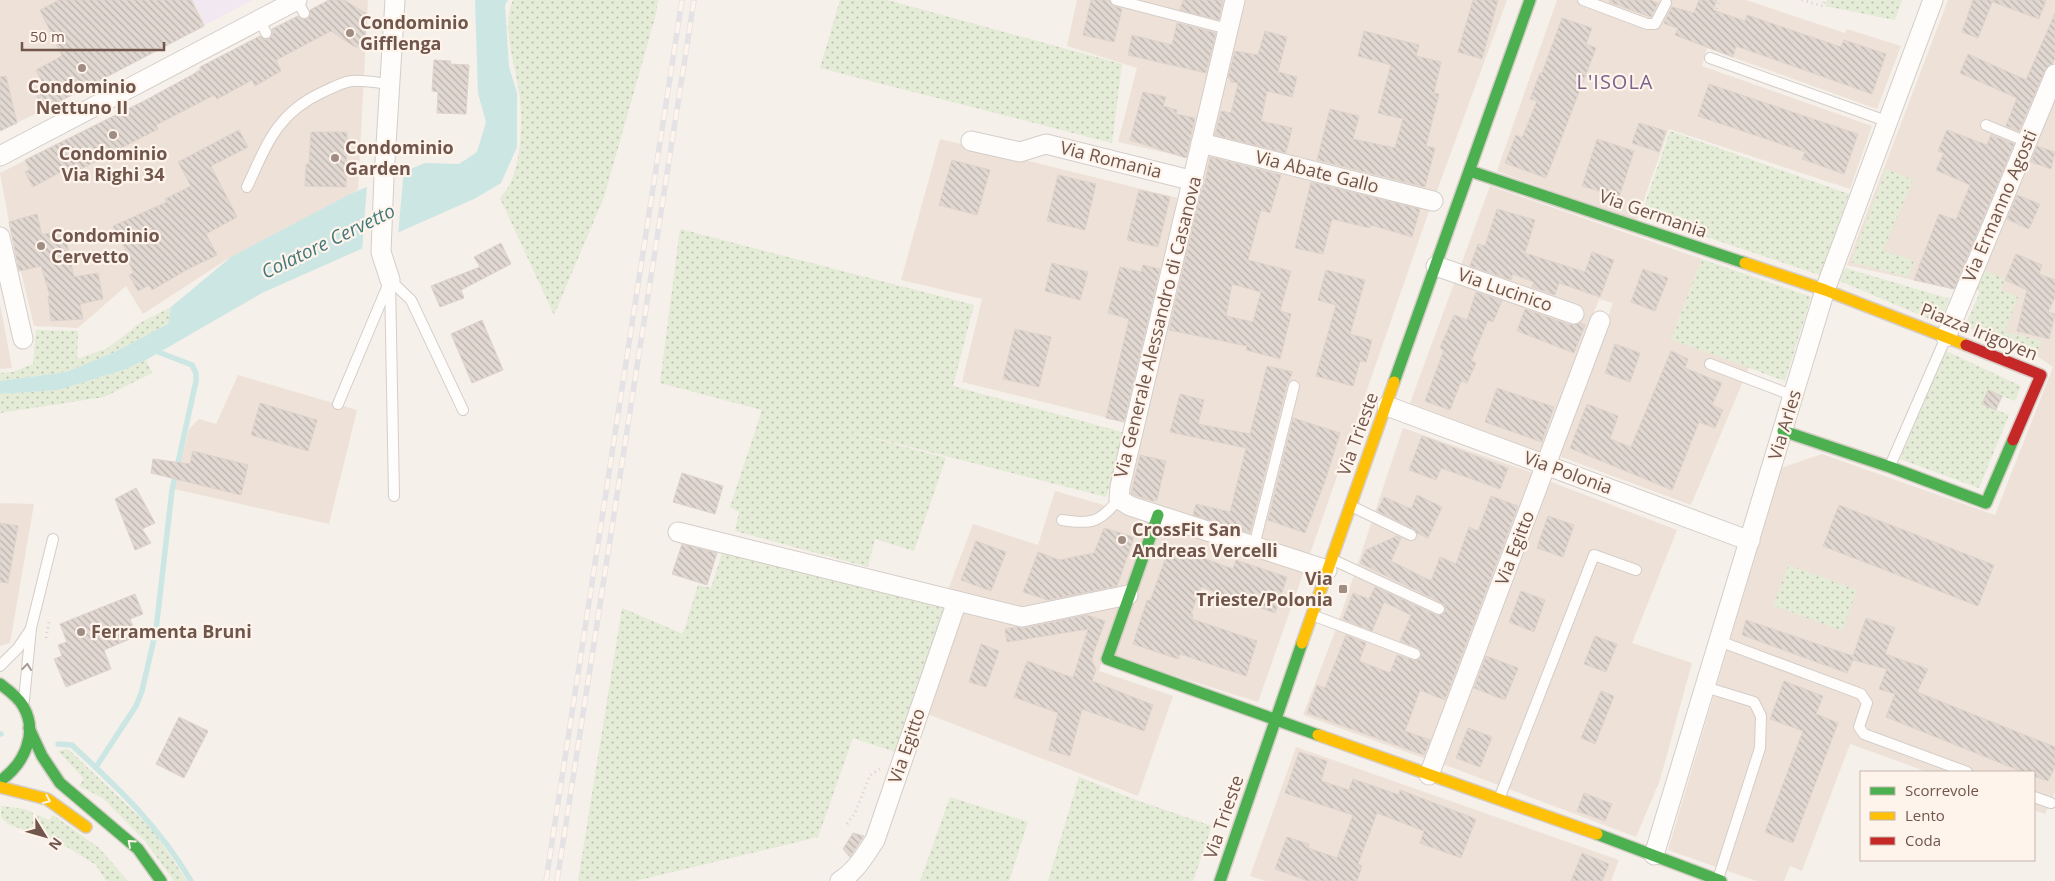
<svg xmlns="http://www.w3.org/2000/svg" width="2055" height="881" viewBox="0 0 2055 881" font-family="'Open Sans',sans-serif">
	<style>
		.residential { fill: #eee2d8 }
		.education { fill: #f1e8f1 }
		.grass { fill: url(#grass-dots) }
		.water { fill: #cce6e4 }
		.pier { fill: #f5f0ea }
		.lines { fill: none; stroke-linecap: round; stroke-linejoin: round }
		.stream { stroke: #cce6e4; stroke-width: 5.5 }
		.building { fill: url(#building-back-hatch); stroke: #ded3cc; fill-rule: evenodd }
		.lane-casing { stroke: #d4cdc8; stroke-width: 12 }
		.street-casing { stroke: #d4cdc8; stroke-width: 21 }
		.fast-casing { stroke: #d5ccc6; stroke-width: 14 }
		.slow-casing { stroke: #d5ccc6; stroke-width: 14 }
		.jam-casing { stroke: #d5ccc6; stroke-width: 14 }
		.path { stroke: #d9d0ce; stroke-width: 3; stroke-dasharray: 1 4; stroke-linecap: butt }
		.lane { stroke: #fefdfc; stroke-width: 10 }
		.street { stroke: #fefdfc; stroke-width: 19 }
		.fast { stroke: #4caf50; stroke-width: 11 }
		.slow { stroke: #ffc107; stroke-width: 11 }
		.jam { stroke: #c62828; stroke-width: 11 }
		.rail-casing { stroke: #e4e2e4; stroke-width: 5.5 }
		.rail { stroke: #fef4eb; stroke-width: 4; stroke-dasharray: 11; stroke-linecap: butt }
		.oneway { stroke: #a99992 }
		.oneway2 { stroke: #fef4eb }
		.poi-dot { fill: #9f8c83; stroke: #fef4eb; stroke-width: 2 }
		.labels { text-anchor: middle; stroke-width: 4.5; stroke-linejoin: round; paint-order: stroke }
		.poi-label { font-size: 18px; font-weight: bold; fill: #71564c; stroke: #fef4eb; text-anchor: start }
		.street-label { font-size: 18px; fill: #71564c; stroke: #fef4eb }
		.water-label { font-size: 19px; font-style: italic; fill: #44797c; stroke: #fef4eb }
		.quarter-label { font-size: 20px; letter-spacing: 1px; fill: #7b648d; stroke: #fef4eb }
	</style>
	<defs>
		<pattern id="grass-dots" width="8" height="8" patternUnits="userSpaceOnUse" patternTransform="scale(1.25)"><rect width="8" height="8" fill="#e4ebd6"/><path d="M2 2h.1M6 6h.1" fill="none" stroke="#bdc1b0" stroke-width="1.8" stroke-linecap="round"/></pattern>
		<pattern id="building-back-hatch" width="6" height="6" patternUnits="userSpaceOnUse" patternTransform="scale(1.25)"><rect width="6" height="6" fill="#e2d8d2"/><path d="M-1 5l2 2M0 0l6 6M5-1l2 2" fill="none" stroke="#bcb2ad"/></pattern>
	</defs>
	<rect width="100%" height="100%" fill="#f5f0ea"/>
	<g class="residential">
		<path d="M0 0H193L205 25 54 105 0 131Z"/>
		<path d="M329 0H368L358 190 226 260 143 314 126 286 78 328 34 326 9 222 0 173 144 101 193 74 200 67Z"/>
		<path d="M1077 0H1225L1220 19H1216L1212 32 1217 39 1189 158 1118 142 1137 68 1067 46Z"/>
		<path d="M1243 0H1507L1435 196 1209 140Z"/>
		<path d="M1557 0H1746L1845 33 1847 29 1901 46 1877 109 1707 48 1702 66 1872 126 1850 189 1669 129 1636 222 1497 171Z"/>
		<path d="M1948 0H2055V59L1957 290 1847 265Z"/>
		<path d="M2055 95V792L2045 814 2034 810V772H1928L1850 744 1802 871 1790 866 1784 881H1756L1668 850 1781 468 1822 454 1995 515 2053 367 2037 356 1965 326 1980 292 1973 288Z"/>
		<path d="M940 139 1178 198 1124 422 962 382 982 299 901 280Z"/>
		<path d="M1209 152 1379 195 1429 211 1309 557 1126 499Z"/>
		<path d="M1490 186 1702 259 1671 339 1749 367 1691 505 1556 455 1613 303 1599 299 1541 454 1410 403Z"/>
		<path d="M0 304 12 368 0 369Z"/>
		<path d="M238 375 357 410 329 524 174 489 189 429 199 419 216 424Z"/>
		<path d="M1403 428 1536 474 1426 759 1303 715 1336 629Z"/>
		<path d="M1546 480 1677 530 1632 643 1692 663 1660 780 1636 837 1440 763Z"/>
		<path d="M1055 491 1152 519 1126 592 1022 612 946 595 973 524 1038 545Z"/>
		<path d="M0 503 34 504 10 643 0 646Z"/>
		<path d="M1161 523 1305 568 1258 702 1112 656Z"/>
		<path d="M1120 605 1099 671 1173 696 1138 796 925 713 960 609 1018 624Z"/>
		<path d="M1296 747 1619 860 1611 881H1265L1250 876Z"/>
	</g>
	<path class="education" d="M193 0H252L205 25Z"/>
	<g class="grass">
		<path d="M513 0H658L656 14 604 197 554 315 500 198C504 193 509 187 511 182 522 156 523 118 519 91 515 63 501 27 513 0Z"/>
		<path d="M840 0H887L1122 64 1112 143 820 68Z"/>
		<path d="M1827 0H1902L1895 20 1825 6Z"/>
		<path d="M1670 131 1849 194 1820 275 1641 215Z"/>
		<path d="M1886 169 1913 180 1883 250 1914 261 1908 277 1851 262Z"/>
		<path d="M680 229 974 305 953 386 1126 433 1106 497 828 426 946 458 914 551 875 539 868 567 735 531 739 512 730 507 762 410 660 383Z"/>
		<path d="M1702 259 1811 297 1785 381 1671 339Z"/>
		<path d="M1845 268 1950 299 1939 323 1840 281Z"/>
		<path d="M1981 269 2005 279 2001 290 2018 297 2005 332 2041 340 2037 356 1965 326 1980 292 1973 288Z"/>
		<path d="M171 307 168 324 115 352 66 372 0 381V373L13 372 33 364 36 330 78 331 77 359 108 348 140 323Z"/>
		<path d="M1946 351 2021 386 2015 401 1987 390 1982 404 2009 415 1979 488 1900 459Z"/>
		<path d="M146 360 152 373 104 397 0 413V394L58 390 123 370Z"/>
		<path d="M724 547 948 606 898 753 853 738 818 837 635 881H578L622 608 683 634 698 585 711 588Z"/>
		<path d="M1789 565 1857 590 1842 631 1773 605Z"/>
		<path d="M68 749 152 829 187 881H174L145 841 103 798 79 786 84 779 58 751Z"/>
		<path d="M1079 777 1133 799 1212 826 1193 881H1048Z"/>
		<path d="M950 797 1028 822 1009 881H920Z"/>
		<path d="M1 806 24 809 49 820 53 815 99 848 128 881H106L96 865 64 845 8 824 1 817Z"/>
	</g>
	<path class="water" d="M475 0H508L505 5 509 67 517 93V147L501 183 476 198 262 293 146 360 123 370 58 390 0 394V381L66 372 115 352 168 324 171 307 231 257 350 194 425 163 459 164 477 152 486 122 478 93Z"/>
	<path class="pier" d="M404 169 398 235 362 251 367 185Z"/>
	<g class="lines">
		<g class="stream">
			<path d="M0 734H1"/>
			<path d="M58 744 72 745C118 788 159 826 191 881"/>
			<path d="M96 767 136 706 142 691 156 630 172 490 196 381V373L192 365 153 350"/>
		</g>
	</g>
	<g class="building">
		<path d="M59 0H191L204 26 43 110 36 94 46 89 36 70 62 56 40 10Z"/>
		<path d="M329 0H344L367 14 364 47H355L331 31 276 60 281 71 255 86 252 80 217 99 214 95 156 125 158 129 81 169 77 163 33 187 25 172 30 169 25 160 146 100 201 70 200 67 260 36 265 40 269 39 273 34 272 29 298 16 301 19H307L310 16V10Z"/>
		<path d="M1091 0H1109L1112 5 1122 9 1114 42 1083 35Z"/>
		<path d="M1183 0H1223L1219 20 1180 10Z"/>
		<path d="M1473 0H1498L1482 59 1458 52Z"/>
		<path d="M1610 0H1650L1658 3 1651 17 1609 2Z"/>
		<path d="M1699 0H1717L1713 10 1745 21 1747 15 1841 47 1844 40 1886 54 1872 94 1736 46 1733 57 1675 35 1678 28 1665 24 1664 22 1672 7 1694 13Z"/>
		<path d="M1973 0H1993L1978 38 1962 32Z"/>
		<path d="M1993 0H2046L2039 19 1993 2Z"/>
		<path d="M2055 13V59L2053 63 2045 70 2019 131 2006 126 2017 98 1960 73 1968 54 2026 80Z"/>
		<path d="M1562 18 1592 28 1586 44 1596 48 1546 178 1505 163 1516 135 1522 138 1537 101 1530 99 1540 73H1542Z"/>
		<path d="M1177 23 1216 33 1206 73 1128 55 1132 35 1172 45Z"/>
		<path d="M1265 31 1287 37 1278 72 1297 77 1292 97 1267 91 1261 121 1292 128 1286 153 1215 135 1221 111 1231 113 1238 83 1230 82 1231 79 1228 78 1235 51 1258 55Z"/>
		<path d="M1364 31 1419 45 1416 56 1441 62 1434 93 1439 94 1426 146 1435 148 1425 187 1317 160 1330 109 1359 116 1353 139 1395 148 1403 119 1378 113 1391 65 1358 56Z"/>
		<path d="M434 60 451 61 450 64 469 65 466 114 437 113 438 92 432 91Z"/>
		<path d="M6 76 17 123 0 131V77Z"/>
		<path d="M1709 84 1858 134 1844 174 1802 159 1805 152 1698 116Z"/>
		<path d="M1143 92 1166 97 1163 106 1177 110 1176 114 1195 118 1186 158 1130 140Z"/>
		<path d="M1639 123 1666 131 1659 152 1632 143Z"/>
		<path d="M239 130 248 147 211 166 237 217 206 234 217 255 188 269 152 290 149 285 138 291 129 275 134 273 126 257H129L113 226 167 202 165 199 191 186 178 162Z"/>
		<path d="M1947 130 1987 145 1991 135 2014 144 1954 289 1914 280 1939 214 1956 220 1970 185 1936 170 1944 153 1938 151Z"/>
		<path d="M311 132H347L346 187 305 186 306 164H309Z"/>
		<path d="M1597 139 1634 151 1619 197 1582 186Z"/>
		<path d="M2037 146 2055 152 2051 169 2031 162Z"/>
		<path d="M1210 157 1281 175 1270 213 1261 210 1248 260 1291 271 1280 311 1291 314 1280 359 1246 350 1247 346 1169 330 1200 195 1205 183ZM1232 284 1261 292 1253 322 1226 316Z"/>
		<path d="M952 160 990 170 977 215 939 205Z"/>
		<path d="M1058 175 1096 184 1085 230 1047 221Z"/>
		<path d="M1311 182 1420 209 1412 237 1371 225 1370 228 1332 219 1323 254 1295 248Z"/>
		<path d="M1139 190 1170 197 1158 247 1127 240Z"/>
		<path d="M2017 195 2040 204 2029 229 2007 219Z"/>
		<path d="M1497 209 1535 220 1525 253 1585 272 1592 252 1614 260 1600 297 1559 283 1555 295 1532 287 1534 282 1513 274 1511 280 1470 266 1478 244 1485 246Z"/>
		<path d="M37 214 42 235 64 229 74 277 98 273 103 299 80 304 83 319 51 321 48 296H50L41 266 19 271 9 222Z"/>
		<path d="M501 243 511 264 461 290 464 298 440 307 431 286 480 267 474 257Z"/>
		<path d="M2016 254 2042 265 2039 274 2055 280V297L2048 312 2055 314 2049 339 2017 331 2027 290 2005 280Z"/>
		<path d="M1052 263 1088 272 1080 300 1045 291Z"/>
		<path d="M1143 265 1160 269 1124 422 1106 418 1129 319 1108 313 1120 267 1141 272Z"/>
		<path d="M1643 269 1668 278 1655 311 1631 302Z"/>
		<path d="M1326 270 1365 280 1350 334 1372 340 1366 362 1360 361 1353 386 1316 376 1336 305 1318 300Z"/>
		<path d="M1476 292 1502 301 1493 322 1488 320 1471 361 1476 363 1467 383 1461 381 1450 410 1425 401 1444 350 1440 348 1454 315 1467 320Z"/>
		<path d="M1525 309 1570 325 1580 323 1585 325 1574 353 1517 331Z"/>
		<path d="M482 320 503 370 472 383 451 334Z"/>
		<path d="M1015 329 1051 337 1039 387 1003 379Z"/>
		<path d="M1615 344 1640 353 1630 382 1605 373Z"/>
		<path d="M1671 351 1688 359 1685 368 1722 383 1712 405 1723 410 1715 428 1699 422 1672 490 1570 448 1587 404 1618 416 1610 439 1631 447Z"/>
		<path d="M1267 366 1293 372 1287 384 1250 533 1193 515 1196 504 1230 512 1246 448 1170 432 1180 394 1204 400 1198 424 1250 434Z"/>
		<path d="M1497 388 1554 407 1542 442 1485 422Z"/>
		<path d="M1988 390 2002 396 1996 410 1982 404Z"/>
		<path d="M260 403 317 420 308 451 251 435Z"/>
		<path d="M1293 418 1340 433 1325 481 1305 533 1268 520Z"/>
		<path d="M1422 436 1508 468 1500 489 1441 468 1436 480 1409 470Z"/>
		<path d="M193 451 248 465 241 495 151 473 153 459 190 464Z"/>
		<path d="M1140 455 1166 461 1157 500 1153 501 1131 494Z"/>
		<path d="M682 473 723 486 715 514 673 502Z"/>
		<path d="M136 488 155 523 142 529 151 543 135 550 115 499Z"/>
		<path d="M1417 495 1442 507 1428 538 1417 533 1414 529 1377 511 1384 497 1411 509Z"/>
		<path d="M1491 496 1518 506 1445 700 1420 690 1405 731 1430 740 1424 755 1307 713 1317 685 1325 688 1346 635 1366 643 1359 661 1390 673 1397 655 1416 661 1421 657 1420 649 1400 641 1411 615 1384 602 1372 631 1343 619 1353 593 1369 599 1375 587 1436 615H1443L1445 611V605L1442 603 1360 563 1366 550 1397 536 1401 538 1391 561 1431 581 1440 557 1456 564 1469 527 1478 531Z"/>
		<path d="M1839 505 1994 565 1978 606 1823 546Z"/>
		<path d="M1548 516 1574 525 1563 557 1537 548Z"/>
		<path d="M0 523 18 526 8 583 0 582Z"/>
		<path d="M1104 528 1134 537 1117 586 1048 600 1023 592 1038 552 1059 560 1094 553Z"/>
		<path d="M976 541 1006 552 991 591 961 580Z"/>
		<path d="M682 544 717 553 707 585 672 574Z"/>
		<path d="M1170 546 1233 569 1236 560 1287 577 1275 613 1201 587 1191 614 1193 615 1192 619 1257 641 1246 676 1180 654 1178 659 1133 644 1147 600 1150 601Z"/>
		<path d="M1521 591 1545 600 1534 632 1509 622Z"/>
		<path d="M135 594 143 614 130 619 137 636 104 650 111 669 66 687 54 659 62 656 58 645 67 642 60 624Z"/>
		<path d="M1087 615 1105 621 1093 654 1092 662 1096 669 1092 681 1153 705 1144 731 1082 709 1070 756 1049 750 1058 713 1014 697 1027 661 1073 678 1088 629 1007 642 1005 629 1015 627 1024 628Z"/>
		<path d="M1866 618 1895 628 1885 654 1928 669 1917 692 2055 747V767L2048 781 2034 776V772H2023L1886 717 1895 694 1879 689 1887 669 1853 660 1847 673 1742 635 1746 620 1853 656Z"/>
		<path d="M1595 636 1617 644 1606 672 1584 664Z"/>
		<path d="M981 644 999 651 986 687 969 682Z"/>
		<path d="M1486 656 1518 668 1505 700 1474 688Z"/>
		<path d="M1784 681 1823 696 1816 714 1838 723 1793 843 1765 832 1803 731 1770 719Z"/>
		<path d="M1601 691 1614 696 1595 744 1581 738Z"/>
		<path d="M179 717 208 731 184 778 156 764Z"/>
		<path d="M1468 728 1492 737 1480 767 1456 758Z"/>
		<path d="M1299 752 1327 761 1321 781 1349 790 1353 779 1399 795 1400 790 1476 819 1461 858 1420 843 1424 831 1377 813 1358 864 1362 866 1357 881H1308L1275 869 1287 837 1309 844 1308 848 1337 858 1353 815 1285 793Z"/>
		<path d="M1584 793 1612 804 1605 821 1577 811Z"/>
		<path d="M853 833 864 836 850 857 843 849Z"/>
		<path d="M1582 853 1609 864 1602 881H1571Z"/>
	</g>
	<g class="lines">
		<g class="lane-casing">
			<g id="lane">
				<path d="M297 0 304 13"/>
				<path d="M1116 0 1228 29"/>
				<path d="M1583 0 1647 24H1655L1666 3"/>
				<path d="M260 20 266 33"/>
				<path d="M1710 58 1889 122"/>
				<path d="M1986 125 2027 142"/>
				<path d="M247 187C267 144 277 113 323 92 332 88 342 82 352 81 364 80 378 83 390 84"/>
				<path d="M390 280 394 496"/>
				<path d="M390 280 411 300 463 410"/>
				<path d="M1710 364 1794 396"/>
				<path d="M338 404 388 285"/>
				<path d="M1890 466 1946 337"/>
				<path d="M1351 506 1411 535"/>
				<path d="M1062 520C1092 525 1100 522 1119 499"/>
				<path d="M1254 546 1294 386"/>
				<path d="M1331 559 1439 609"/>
				<path d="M1312 615 1415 654"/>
				<path d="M1719 641 1861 694 1867 703 1859 727 1864 734 1967 772"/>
				<path d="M0 666 18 648 31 629"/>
				<path d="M1705 687 1754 702 1761 716 1760 748 1718 879"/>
				<path d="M24 700 31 628 53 539"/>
				<path d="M2034 797 2051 803"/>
				<path d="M1499 799 1594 555 1636 570"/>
			</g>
		</g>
		<g class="street-casing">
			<g id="street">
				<path d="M1235 0 1120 487 1119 499 1130 506 1158 515 1327 570"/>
				<path d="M971 141 1020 152 1046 144 1194 181"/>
				<path d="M1201 143 1433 201"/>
				<path d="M0 156 297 0"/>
				<path d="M0 237 23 339"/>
				<path d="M1436 266 1574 314"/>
				<path d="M390 280 381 252 384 177 395 0"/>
				<path d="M1946 337 2055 74"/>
				<path d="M1387 406 1750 541"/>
				<path d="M678 532 1022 617 1128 595"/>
				<path d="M1429 775 1600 321"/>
				<path d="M1654 855 1825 290 1933 0"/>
				<path d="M840 881C856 871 865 855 875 840L957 601"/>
			</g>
		</g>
		<g class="fast-casing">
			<g id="fast">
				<path d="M1470 171 1745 263"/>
				<path d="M1394 382 1530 0"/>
				<path d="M1783 431 1890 467 1986 503 2013 440"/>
				<path d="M1158 515 1107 659 1318 735"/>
				<path d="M0 684C8 690 18 697 23 706 39 733 24 764 0 781"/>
				<path d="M29 728 42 756 60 783 138 849 161 881"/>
				<path d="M1597 834 1721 881"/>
				<path d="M1220 881 1302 643"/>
			</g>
		</g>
		<g class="slow-casing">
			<g id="slow">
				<path d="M1745 263 1825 290 1966 345"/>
				<path d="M1302 643 1394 382"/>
				<path d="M1318 735 1597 834"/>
				<path d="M0 787 47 799 86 827"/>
			</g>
		</g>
		<g class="jam-casing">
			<path id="jam" d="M1966 345 2041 375 2013 440"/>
		</g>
		<g class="path">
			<path d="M1802 0 1823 6 1825 0"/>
			<path d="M1712 23 1720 0"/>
			<path d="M46 638 49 622"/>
			<path d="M847 824 855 813 870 775 880 769"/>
		</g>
		<use href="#lane" class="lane"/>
		<use href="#street" class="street"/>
		<use href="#fast" class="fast"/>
		<use href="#slow" class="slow"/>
		<use href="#jam" class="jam"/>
		<g class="rail-casing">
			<g id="rail">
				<path d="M546 881 682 0"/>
				<path d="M557 881 694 0"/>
			</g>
		</g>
		<use href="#rail" class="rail"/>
	</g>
	<defs><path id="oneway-chevron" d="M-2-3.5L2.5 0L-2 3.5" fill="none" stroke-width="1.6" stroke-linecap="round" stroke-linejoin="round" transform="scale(1.25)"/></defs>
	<use class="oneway" href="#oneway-chevron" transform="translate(27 667) rotate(-84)"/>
	<g class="oneway2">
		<use href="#oneway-chevron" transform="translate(47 800) rotate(25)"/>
		<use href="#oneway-chevron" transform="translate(131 843) rotate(-138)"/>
	</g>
	<g class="poi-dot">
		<circle cx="350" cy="33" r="5"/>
		<circle cx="82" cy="68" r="5"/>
		<circle cx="113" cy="135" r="5"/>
		<circle cx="335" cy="158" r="5"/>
		<circle cx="41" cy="246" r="5"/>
		<circle cx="1122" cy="540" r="5"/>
		<rect x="1338" y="584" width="10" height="10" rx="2.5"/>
		<circle cx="81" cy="632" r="5"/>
	</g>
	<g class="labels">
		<g class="poi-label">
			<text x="360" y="29">Condominio<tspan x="360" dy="21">Gifflenga</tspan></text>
			<text x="82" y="93" text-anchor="middle">Condominio<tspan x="82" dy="21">Nettuno II</tspan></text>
			<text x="345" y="154">Condominio<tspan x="345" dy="21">Garden</tspan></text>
			<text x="113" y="160" text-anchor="middle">Condominio<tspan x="113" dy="21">Via Righi 34</tspan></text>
			<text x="51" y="242">Condominio<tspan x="51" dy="21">Cervetto</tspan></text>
			<text x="1132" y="536">CrossFit San<tspan x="1132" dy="21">Andreas Vercelli</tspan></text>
			<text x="1333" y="585" text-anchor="end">Via<tspan x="1333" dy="21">Trieste/Polonia</tspan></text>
			<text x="91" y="638">Ferramenta Bruni</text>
		</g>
		<g class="street-label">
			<text transform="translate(1111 160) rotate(14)" y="6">Via Romania</text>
			<text transform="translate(1317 172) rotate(14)" y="6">Via Abate Gallo</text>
			<text transform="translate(2000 206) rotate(-67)" y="6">Via Ermanno Agosti</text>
			<text transform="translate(1653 214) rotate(19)" y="6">Via Germania</text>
			<text transform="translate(1505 290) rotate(19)" y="6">Via Lucinico</text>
			<text transform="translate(1158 327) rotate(-76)" y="6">Via Generale Alessandro di Casanova</text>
			<text transform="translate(1979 332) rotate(22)" y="6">Piazza Irigoyen</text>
			<text transform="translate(1785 425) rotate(-73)" y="6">Via Arles</text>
			<text transform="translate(1358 434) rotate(-70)" y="6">Via Trieste</text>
			<text transform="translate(1568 473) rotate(20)" y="6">Via Polonia</text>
			<text transform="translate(1515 548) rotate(-69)" y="6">Via Egitto</text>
			<text transform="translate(907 746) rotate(-71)" y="6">Via Egitto</text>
			<text transform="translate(1224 817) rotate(-71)" y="6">Via Trieste</text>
		</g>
		<g class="water-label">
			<text transform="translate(328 241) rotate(-26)" y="7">Colatore Cervetto</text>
		</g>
		<g class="quarter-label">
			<text x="1615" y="89">L'ISOLA</text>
		</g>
	</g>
	<rect x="1860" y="771" width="175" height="90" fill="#fef4eb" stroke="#c6b5ab"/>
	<rect x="1870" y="787" width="25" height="8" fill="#4caf50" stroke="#c6b5ab"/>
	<text x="1905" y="796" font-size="15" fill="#71564c">Scorrevole</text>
	<rect x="1870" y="812" width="25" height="8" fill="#ffc107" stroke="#c6b5ab"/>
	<text x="1905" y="821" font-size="15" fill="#71564c">Lento</text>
	<rect x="1870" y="837" width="25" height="8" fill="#c62828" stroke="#c6b5ab"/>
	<text x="1905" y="846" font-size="15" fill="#71564c">Coda</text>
	<g transform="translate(45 836) rotate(127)" stroke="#fef4eb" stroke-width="4" paint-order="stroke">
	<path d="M0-4L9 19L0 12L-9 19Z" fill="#71564c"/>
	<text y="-8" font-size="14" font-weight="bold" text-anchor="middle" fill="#71564c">N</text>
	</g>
	<path d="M22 42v8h142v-8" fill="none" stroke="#71564c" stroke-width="2.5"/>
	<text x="30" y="42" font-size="15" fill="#71564c" stroke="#fef4eb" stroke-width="4" paint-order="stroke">50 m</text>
</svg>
